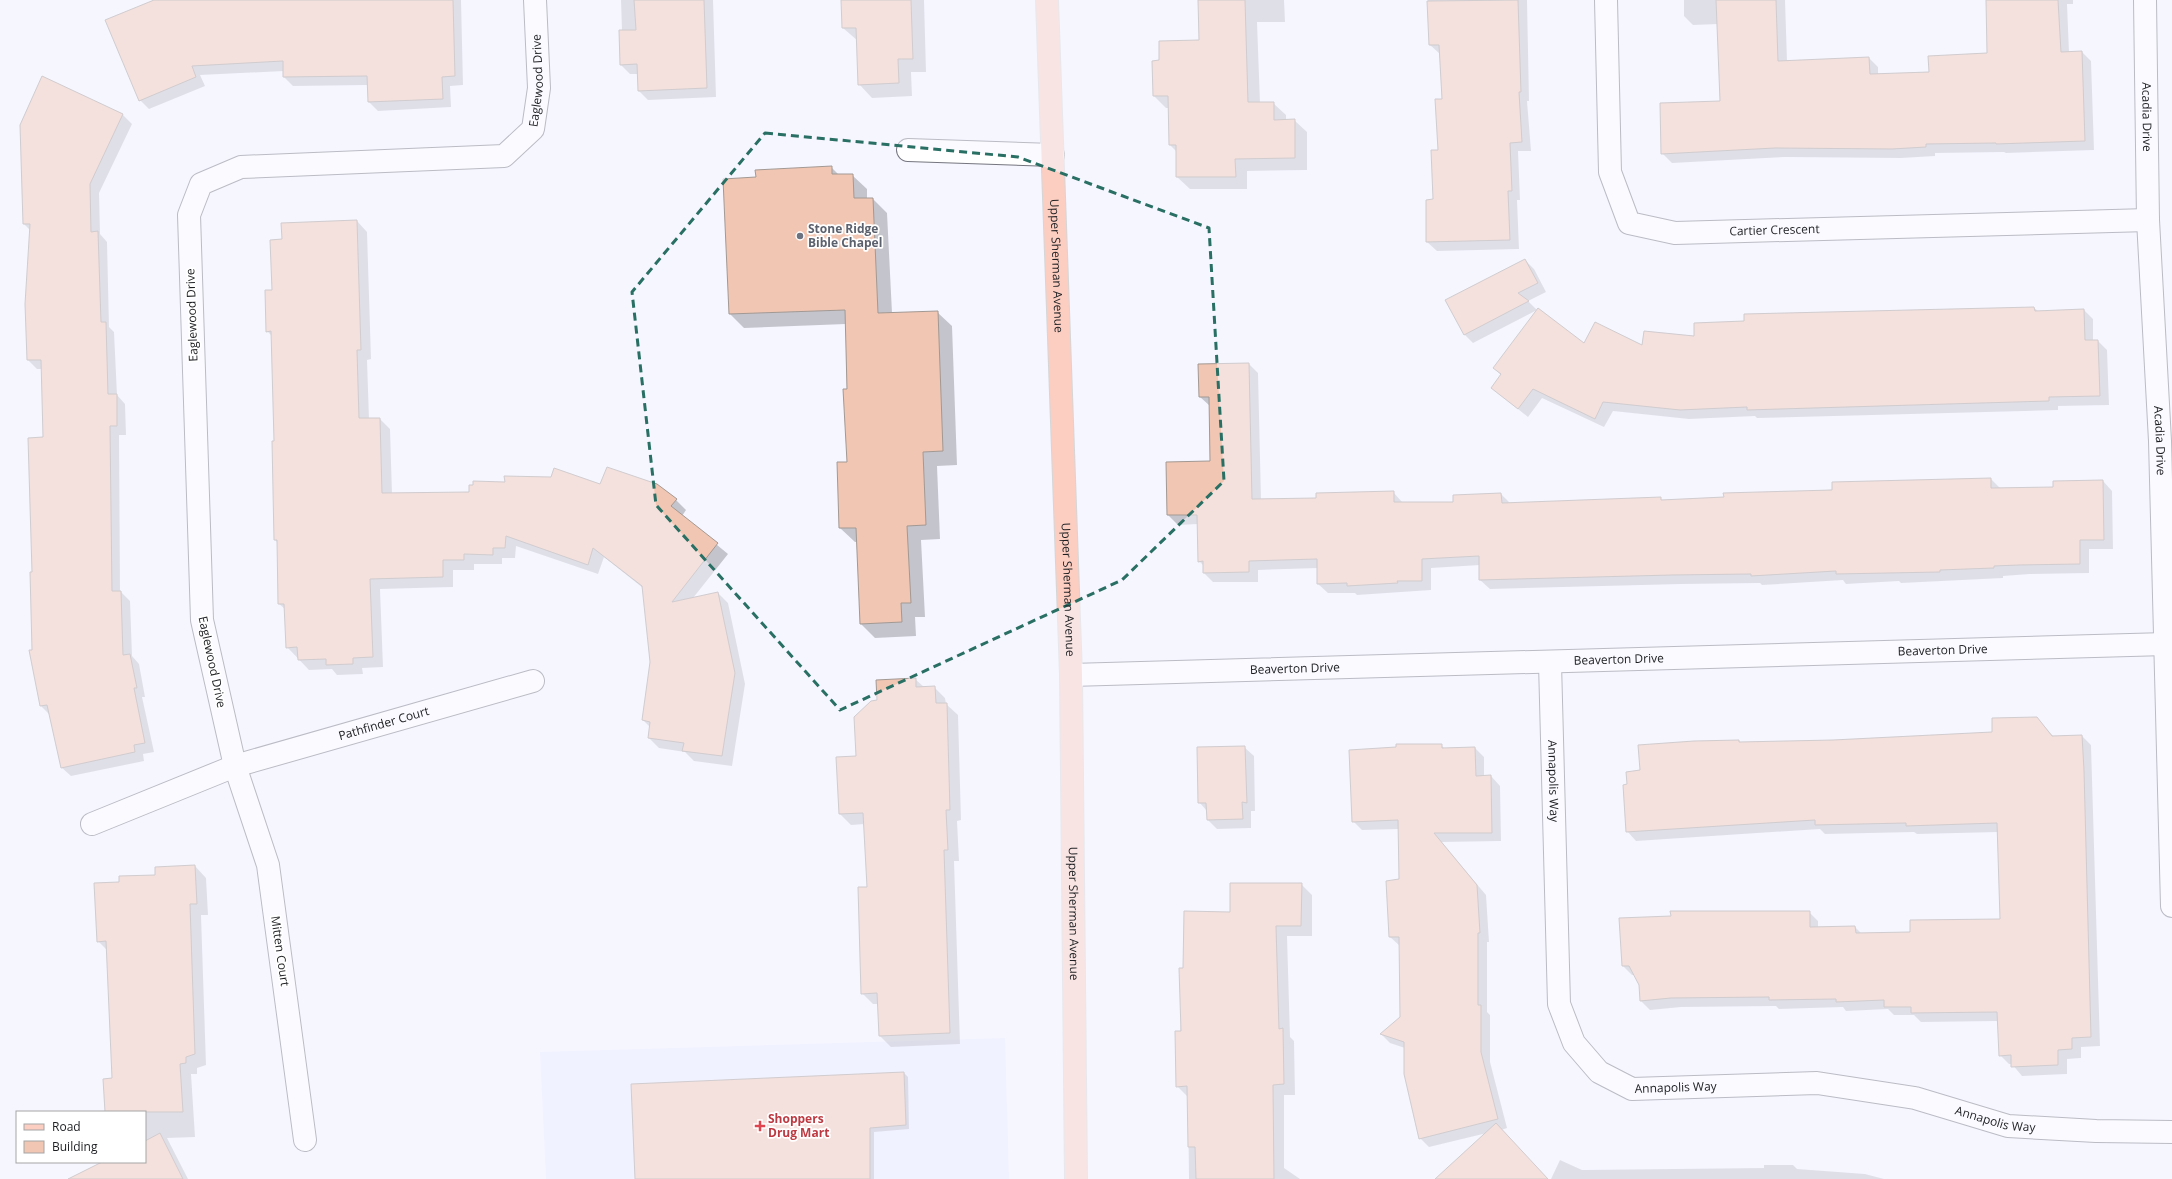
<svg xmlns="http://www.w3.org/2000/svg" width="2172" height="1179" viewBox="0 0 2172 1179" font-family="'Open Sans',sans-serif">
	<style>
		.built { fill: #ebedff }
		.shadow { fill: #0003 }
		.building { fill: #f1c6b2; stroke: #a39994 }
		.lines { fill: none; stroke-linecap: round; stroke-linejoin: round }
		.minor-casing { stroke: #74757e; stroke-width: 24 }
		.major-casing { stroke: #d6d6d7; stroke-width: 24 }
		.minor { stroke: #fff; stroke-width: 22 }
		.major { stroke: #fbcec1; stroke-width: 22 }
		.marked { fill: none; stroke: #296f63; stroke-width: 3; stroke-dasharray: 8 5; stroke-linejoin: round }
		.worship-dot { fill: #6b7280; stroke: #fff; stroke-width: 1.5 }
		.health-dot { fill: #e0444e; stroke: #fff; stroke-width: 1.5 }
		.labels { text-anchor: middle; stroke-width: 3.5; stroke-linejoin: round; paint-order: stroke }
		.street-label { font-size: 12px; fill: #1d1e21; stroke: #fff }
		.worship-label { font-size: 12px; font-weight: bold; fill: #5b616d; stroke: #fff; text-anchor: start }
		.health-label { font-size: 12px; font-weight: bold; fill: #be3a42; stroke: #fff; text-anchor: start }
	</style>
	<rect width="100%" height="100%" fill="#f5f6ff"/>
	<path class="built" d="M1005 1038 1009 1179H546L540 1052Z"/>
	<g class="shadow">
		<path d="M193 0H461L463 85 450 86 451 107 378 111 369 102 368 85 293 86 284 77V71L200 75 205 86 149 109 140 100Z"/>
		<path d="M621 0H713L716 97 648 100 639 91 638 74H630L621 65 622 31Z"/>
		<path d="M853 0H924L926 72H911L912 96 872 98 859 84 858 41 843 28Z"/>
		<path d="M1199 0H1284L1285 22H1257L1260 103H1273L1286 115V120H1294L1307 132V170L1247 171V189H1190L1177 177V152L1170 145 1169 108H1166L1154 96 1161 61 1200 41Z"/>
		<path d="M1428 0H1527L1529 101H1527L1531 151H1518L1520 200H1517L1519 249 1437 251 1427 242 1434 200 1443 100 1440 54 1430 45Z"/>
		<path d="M1684 0H1785L1787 61 1869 58 1878 67V75L1930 73 1988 54 1987 0H2073V4H2067L2069 52H2082L2091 61 2094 150 2006 153 2004 152 1935 153V156L1901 158 1785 157 1672 163 1662 153 1721 102 1718 24 1693 25 1684 16Z"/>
		<path d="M43 78 123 115 132 124 99 193 100 234 107 242 109 327 114 332 117 395 125 404 126 435H119L120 591 130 601 132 656 139 664 145 697H142L154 752 143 754 144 761 71 776 61 767 50 715 41 706 33 573 44 438 42 369H37L28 360 30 230 24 224Z"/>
		<path d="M831 167 839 175H852L867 189V199H873L887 213 892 313 937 312 952 326 957 465 937 466 940 539 921 540 925 617H915L916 636 875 638 861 624 857 542H855L840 528 848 463 846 324 744 328 730 314 757 178Z"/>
		<path d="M357 221 367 232 371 359 367 360 369 419H380L390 429 392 494 469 493 601 486 656 485 676 500 686 510 682 516 728 554 693 598 718 593 728 603 745 684 732 766 694 761 685 752 659 748 649 738 650 727 643 720 651 662 643 588 604 557 598 574 516 546 515 558H502V564H474V570H453V587L380 589 383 667 362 668 363 674 337 675 332 669 309 670 287 647 285 609 279 604 278 543 275 540V442L272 336 267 331 273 291 283 240Z"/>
		<path d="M1525 260 1534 269 1546 292 1528 301 1537 310 1473 343 1464 334Z"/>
		<path d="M2034 308 2038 311 2084 310 2093 319V341H2098L2107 350 2109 405 2058 406V410L1757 418 1755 416 1689 419 1613 411 1604 427 1542 398 1528 417 1492 388 1501 375 1494 368 1585 345 1643 347 1695 337Z"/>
		<path d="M1249 364 1258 373 1261 500 1317 499 1393 492 1403 503 1454 502 1501 494 1511 504 1660 498 1663 501 1991 479 2000 488H2054L2103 481 2112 491 2113 549H2089V573L2030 574 2003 576V578L1901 583 1899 581 1846 584 1843 580 1762 585 1760 583 1682 584 1490 589 1480 580V565L1431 568V590L1357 595 1355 593H1328L1318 584V568L1258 570V582H1213L1204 573V566L1199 561 1198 524 1178 525 1168 515 1167 463 1211 462 1210 406 1200 397Z"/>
		<path d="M915 679 924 687H934L945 698 946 704 958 715 961 820 957 821 959 861H954L960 1044 891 1047 880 1036 878 1004H873L862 993 868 888 865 824 851 825 840 814 857 757 878 701Z"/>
		<path d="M2037 718 2054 737 2082 736 2091 745 2100 1046 2081 1047V1058L2067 1059V1074L2022 1076 2012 1064H2009L2000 1055 1998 1021 1921 1022 1914 1015H1894L1888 1009 1846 1011 1843 1007 1779 1009 1776 1006 1681 1007 1650 1010 1641 1001 1640 985 1635 975H1632L1623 966 1809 912 1818 921V928L1855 927 1862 934 1911 933 2002 920 1998 832 1917 834 1914 832 1825 834 1820 829 1636 841 1627 831 1628 785 1641 771 1739 741 1741 743 1833 741 1993 733Z"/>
		<path d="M1441 745 1445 749 1475 748 1484 757V776H1491L1500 786 1501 841 1441 842 1486 895 1489 942H1487V1012L1490 1015V1062L1507 1128 1501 1130 1541 1179H1449L1487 1133 1429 1147 1420 1138 1405 1048 1390 1043 1382 1035 1401 1018 1400 946 1390 937 1400 880 1399 829 1362 830 1353 821Z"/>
		<path d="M1244 747 1254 756 1255 811H1251V828L1217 829 1208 820 1207 811 1199 802Z"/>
		<path d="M195 866 206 878 208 915H201L206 1065 197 1068V1074H191L195 1137 167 1138 188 1179H104L108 1162H145V1112H106L113 1079 108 951 98 941 120 883Z"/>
		<path d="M1301 884 1312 895V936H1287L1290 1037 1294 1041 1295 1095H1284V1168L1300 1179H1189L1188 1097 1177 1086 1184 969 1231 913Z"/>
		<path d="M904 1073 908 1077 909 1129 874 1132V1179H636Z"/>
		<path d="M1560 1160 1582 1170 1764 1168V1165H1793L1797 1169 1865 1174 1884 1179H1551Z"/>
	</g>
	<g class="building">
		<path d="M154 0H453L455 76 442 77 443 99 368 102 367 76 283 77V61L192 66 196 77 139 101 105 20Z"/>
		<path d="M634 0H704L707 88 638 91 637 64 620 65 619 30H636Z"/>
		<path d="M841 0H911L913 59H898L899 83 858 85 856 28H842Z"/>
		<path d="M1198 0H1245L1248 102H1274V120L1295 119V158L1235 159 1236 177H1176V145H1169L1168 96H1153L1152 61 1159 60V41L1199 40Z"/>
		<path d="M1518 0 1521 92H1519L1522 142 1510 143 1512 191H1508L1510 240 1426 242V200L1433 199 1431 150H1438L1435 99H1442L1439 45H1429L1427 1Z"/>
		<path d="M1716 0H1776L1778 61 1869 57 1870 74 1929 72 1928 56 1987 53 1986 0H2058L2061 52 2082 51 2085 141 1996 144V143L1926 144V147L1892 149 1775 148 1661 154 1660 103 1720 101Z"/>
		<path d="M42 76 123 114 90 184 91 232 98 231 101 322H106L108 394H117V426H110L112 591H121L123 655 130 654 137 688H134L145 743 134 745 135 752 61 768 47 705 40 706 29 650H32L30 572H32L28 438 43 437 41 360H27L25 304 30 224H23L20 125Z"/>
		<path d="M832 166V174H853L854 198H873L878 313 938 311 943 451 923 452 926 525 907 526 911 603H901L902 622 860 624 856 528H839L837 462H847L843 389H847L845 310 729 314 723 179 756 177 755 170Z"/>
		<path d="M357 220 361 350H357L359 418H380L382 493 469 492V485H473V481L505 482 504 476 551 477 554 468 600 484 607 467 657 484 677 499 671 506 718 543 672 602 718 592 735 673 722 756 682 751 684 743 648 738 650 722 642 720 650 662 642 586 593 548 588 565 506 536 505 548H493V555L464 554V560H443V577L370 579 373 657 353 658V664L326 665V659L298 660 297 647 286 648 284 604H278L277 540H274L272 441H274L271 331 266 332 265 290H272L270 240 282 239 281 223Z"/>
		<path d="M1525 259 1538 283 1518 293 1529 301 1464 335 1445 300Z"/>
		<path d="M2034 307 2035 311 2084 309 2085 340H2098L2100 396 2049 397V401L1747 410V407L1680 410 1603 402 1595 419 1533 389 1518 409 1491 388 1501 374 1493 368 1538 308 1584 343 1595 322 1642 345 1644 331 1694 336V323L1744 321V314Z"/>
		<path d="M1249 363 1252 499 1316 498V493L1394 491V502H1453V495L1501 493 1502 503 1661 497V500L1724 497 1723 493 1832 490V482L1991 478V488L2053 487V481L2103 480 2104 540H2080V564L2019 565 1994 566V568L1940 570V572L1836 574V571L1751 576V574L1672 575 1479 580V556L1422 559V581H1397L1398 583 1347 586V583L1317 584V559L1249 561V572L1203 573V561L1198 562 1197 515H1167L1166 462 1210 461 1209 397H1199L1198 364Z"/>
		<path d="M916 678V687L935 686 936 703H947L950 810H946L948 850H944L950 1033 879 1036 877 993 861 994 858 887H867L863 813 839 814 836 757 856 756 854 717 871 701 877 700 876 680Z"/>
		<path d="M2037 717 2052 736 2082 735 2084 770 2091 1037 2072 1038V1049L2058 1050V1065L2011 1067V1055L1999 1056 1997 1012 1911 1013V1007H1884V1000L1836 1002V999L1769 1000V997L1671 998 1640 1001 1639 985 1629 966H1622L1619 918 1671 916 1670 911H1810V927L1855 926 1856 933 1910 932V920L2000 919 1997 823 1906 826V823L1815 825V820L1626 832 1623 785 1627 784 1626 772 1640 770 1638 745 1694 741 1739 740V742L1833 740 1992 732V718Z"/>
		<path d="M1396 744H1442V748L1475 747 1476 776 1491 775 1492 833H1434L1477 885 1480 933H1478V1005H1481V1052L1498 1119 1419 1139 1404 1074V1042L1380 1034 1400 1017 1399 937H1389L1386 881 1399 879 1398 820 1352 822 1349 750 1396 747Z"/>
		<path d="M1245 746 1247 803 1242 802 1243 819 1207 820 1206 803H1198L1197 747Z"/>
		<path d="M195 865 197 904H190L195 1054 186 1057V1063L180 1064 183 1112H105L103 1079 112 1078 106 941 97 942 94 883 119 882V876L155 875V867Z"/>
		<path d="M1230 883H1302L1301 926H1276L1279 1029 1283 1028 1284 1084 1273 1085 1274 1179H1196L1195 1147H1188L1187 1086 1176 1087 1175 1031H1181L1179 968H1183L1184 911 1230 912Z"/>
		<path d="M904 1072 906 1125 870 1128V1179H635L631 1084Z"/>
		<path d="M1496 1123 1548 1179H1435Z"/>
		<path d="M160 1133 183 1179H68L102 1162H145V1141Z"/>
	</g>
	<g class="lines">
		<g class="minor-casing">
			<g id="minor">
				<path id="s1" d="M1606 0 1610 172 1629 223 1675 233 2148 220"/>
				<path id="s2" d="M2145 0 2148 220 2160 441 2172 906"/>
				<path d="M908 150 1053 155"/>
				<path id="s3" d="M1550 663 1559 1004 1574 1043 1599 1072 1632 1089 1817 1083 1915 1098 2008 1126 2096 1131 2172 1132"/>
				<path id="s4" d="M1071 675 2166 644"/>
				<path id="s5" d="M92 824 235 766 533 681"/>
				<path id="s6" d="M305 1140 268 865 235 766 202 620 189 215 201 184 241 167 504 156 533 129 539 88 535 0"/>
			</g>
		</g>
		<g class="major-casing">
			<g id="major">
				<path id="s7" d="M1047 0 1071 675 1076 1179"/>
			</g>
		</g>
		<use href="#minor" class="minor"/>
		<use href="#major" class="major"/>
	</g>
	<path d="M0 0H2172V1179H0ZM765 133 1018 157 1209 228 1224 481 1122 580 840 710 656 505 632 292Z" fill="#f5f6ff" fill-opacity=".55" fill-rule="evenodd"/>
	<path class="marked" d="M765 133 1018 157 1209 228 1224 481 1122 580 840 710 656 505 632 292Z"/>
	<circle class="worship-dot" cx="800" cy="236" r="4"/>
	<path class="health-dot" d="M758 1120h4v4h4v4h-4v4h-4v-4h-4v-4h4z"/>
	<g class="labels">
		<g class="street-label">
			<text dy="4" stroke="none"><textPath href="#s6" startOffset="1365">Eaglewood Drive</textPath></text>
			<text dy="4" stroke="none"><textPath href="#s2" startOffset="117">Acadia Drive</textPath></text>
			<text dy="4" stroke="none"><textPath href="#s1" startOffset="373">Cartier Crescent</textPath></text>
			<text dy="4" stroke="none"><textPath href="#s7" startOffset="266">Upper Sherman Avenue</textPath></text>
			<text transform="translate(192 315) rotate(-92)" y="4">Eaglewood Drive</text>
			<text dy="4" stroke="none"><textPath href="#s2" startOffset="441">Acadia Drive</textPath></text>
			<text dy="4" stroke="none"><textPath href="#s7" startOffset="590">Upper Sherman Avenue</textPath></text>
			<text dy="4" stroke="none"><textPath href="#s4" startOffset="872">Beaverton Drive</textPath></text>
			<text dy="4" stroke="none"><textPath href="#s4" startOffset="548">Beaverton Drive</textPath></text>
			<text transform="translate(212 662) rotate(78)" y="4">Eaglewood Drive</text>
			<text dy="4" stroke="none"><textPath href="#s4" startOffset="224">Beaverton Drive</textPath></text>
			<text dy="4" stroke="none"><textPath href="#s5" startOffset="309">Pathfinder Court</textPath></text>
			<text dy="4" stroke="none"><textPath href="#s3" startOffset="118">Annapolis Way</textPath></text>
			<text dy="4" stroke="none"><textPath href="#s7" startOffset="914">Upper Sherman Avenue</textPath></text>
			<text transform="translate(280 951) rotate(82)" y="4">Mitten Court</text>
			<text dy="4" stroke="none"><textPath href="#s3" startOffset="502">Annapolis Way</textPath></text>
			<text dy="4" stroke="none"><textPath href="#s3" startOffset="826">Annapolis Way</textPath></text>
		</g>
		<g class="worship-label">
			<text x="808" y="233">Stone Ridge<tspan x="808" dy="14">Bible Chapel</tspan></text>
		</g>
		<g class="health-label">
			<text x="768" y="1123">Shoppers<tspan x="768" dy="14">Drug Mart</tspan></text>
		</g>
	</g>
	<rect x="16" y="1111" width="130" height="52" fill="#ffffff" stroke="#a5a5a6"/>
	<rect x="24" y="1124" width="20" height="6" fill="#fbcec1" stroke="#a5a5a6"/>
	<text x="52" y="1131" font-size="12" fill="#1d1e21">Road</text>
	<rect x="24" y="1141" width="20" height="12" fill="#f1c6b2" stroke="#a5a5a6"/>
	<text x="52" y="1151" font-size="12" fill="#1d1e21">Building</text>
</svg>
